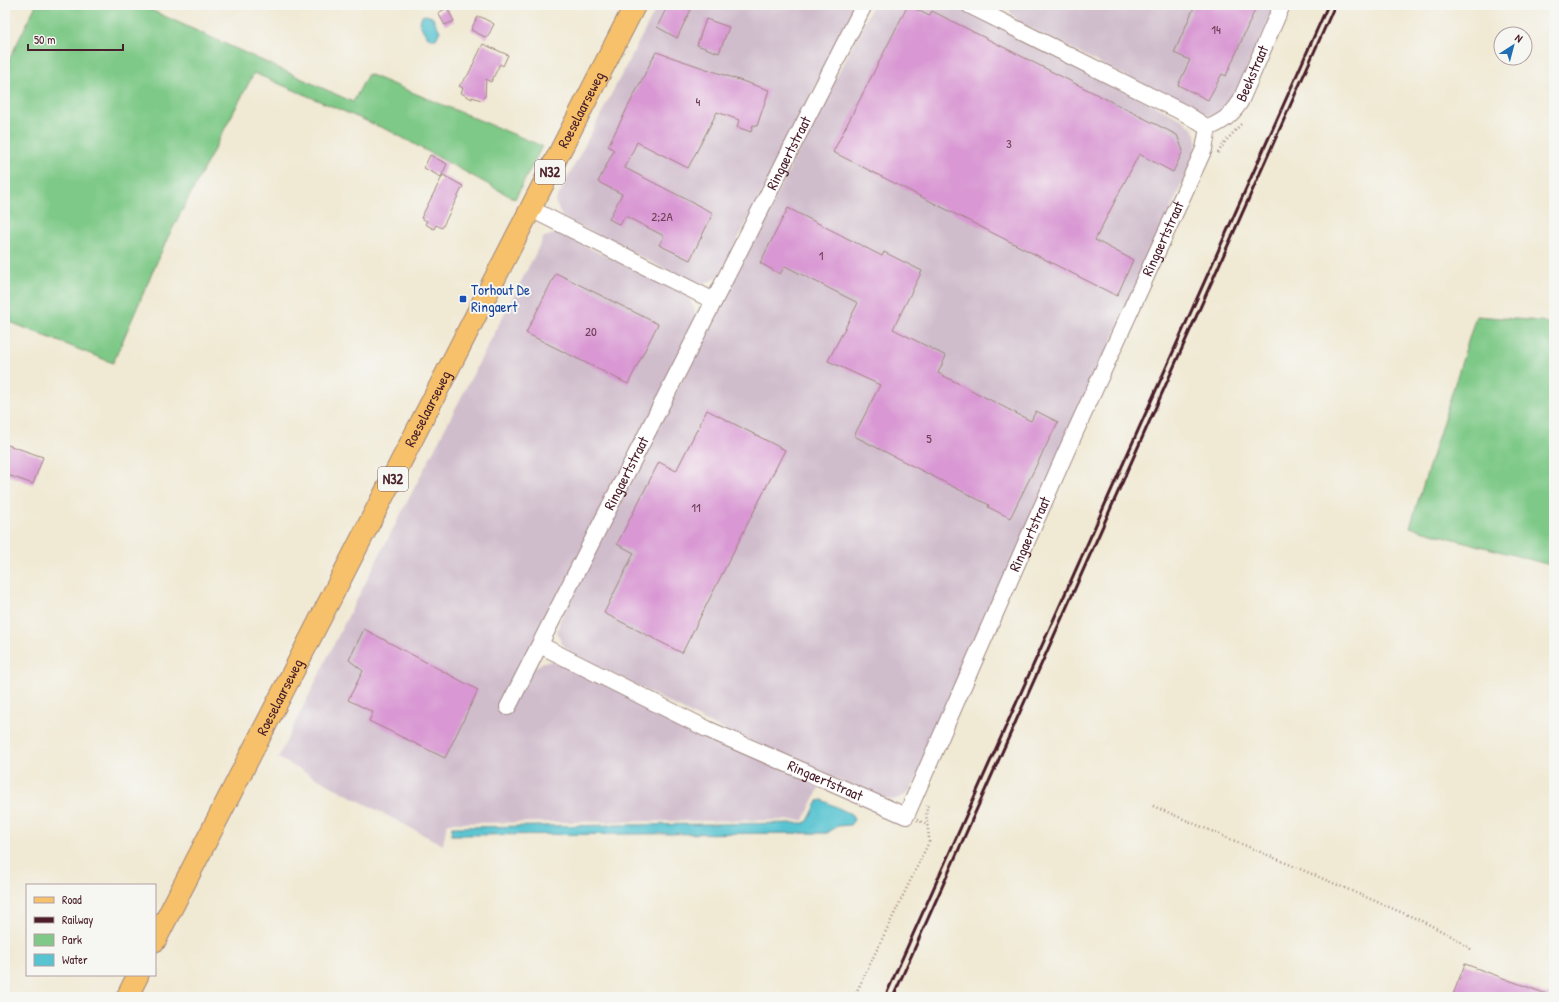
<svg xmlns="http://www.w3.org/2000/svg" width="1559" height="1002" viewBox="0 0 1559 1002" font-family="'Patrick Hand',sans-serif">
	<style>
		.industrial { fill: #d0bdcc }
		.green { fill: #7ec987; stroke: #647459 }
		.water { fill: #58c4d1; stroke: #51727e }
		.building { fill: #d998d3 }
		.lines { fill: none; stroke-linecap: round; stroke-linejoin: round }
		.minor-casing { stroke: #9d847f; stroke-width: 18 }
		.major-casing { stroke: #9d847f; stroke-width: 23 }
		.path { stroke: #9d847f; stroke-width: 2.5; stroke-dasharray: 1 3; stroke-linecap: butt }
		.minor { stroke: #fff; stroke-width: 16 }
		.major { stroke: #f6c16b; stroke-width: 21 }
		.rail { stroke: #4a1f2b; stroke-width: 3 }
		.transit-dot { fill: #1a4fb4; stroke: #f6f6f2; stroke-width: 1.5 }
		.labels { text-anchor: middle; stroke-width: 4; stroke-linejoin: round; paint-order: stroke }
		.number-label { font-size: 13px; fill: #6e3d55 }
		.shield { fill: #f6f6f2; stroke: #7e6067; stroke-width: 1 }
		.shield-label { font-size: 14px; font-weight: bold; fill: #4a1f2b }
		.street-label { font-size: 15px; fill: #4a1f2b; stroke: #f6f6f2 }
		.transit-label { font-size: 15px; fill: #164399; stroke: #f6f6f2; text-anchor: start }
	</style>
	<rect width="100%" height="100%" fill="#f6f6f2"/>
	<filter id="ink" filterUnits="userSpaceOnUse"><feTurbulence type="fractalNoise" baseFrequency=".025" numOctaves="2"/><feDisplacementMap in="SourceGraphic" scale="8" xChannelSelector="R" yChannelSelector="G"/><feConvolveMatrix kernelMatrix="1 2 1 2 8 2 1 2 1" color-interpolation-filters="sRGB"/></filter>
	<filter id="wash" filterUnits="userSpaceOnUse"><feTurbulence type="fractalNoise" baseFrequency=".012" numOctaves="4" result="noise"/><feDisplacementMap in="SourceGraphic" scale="16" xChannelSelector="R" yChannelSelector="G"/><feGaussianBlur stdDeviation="0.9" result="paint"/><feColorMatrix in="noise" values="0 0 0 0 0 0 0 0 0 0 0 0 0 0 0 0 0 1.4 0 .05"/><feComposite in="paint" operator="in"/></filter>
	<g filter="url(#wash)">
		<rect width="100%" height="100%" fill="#f0e9d3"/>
		<g class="industrial">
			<path d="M658 5H857L722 271 715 279 705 283H693L562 217 555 202Z"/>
			<path d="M873 5H955L1183 120 1193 129 1197 139 1196 152 914 784 906 795 894 800 879 798 711 724 572 653 562 644 557 633 560 620Z"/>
			<path d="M1008 5H1276L1234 100 1226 109 1214 115H1202L1020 23 1011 14Z"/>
			<path d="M558 233 684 293 692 303 697 316 694 328 534 669 543 662 555 661 820 786 804 820 447 823 443 845 278 758 344 624 544 237Z"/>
		</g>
		<g class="green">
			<path d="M36 5H140L353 102 368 74 542 146 515 199 392 132 254 73 166 241 113 363 5 320V68Z"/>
			<path d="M1476 316 1541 321 1554 325V566L1410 527Z"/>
		</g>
		<g class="water">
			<path d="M426 15 432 17 440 31 436 39C426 40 423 30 419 22L422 16Z"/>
			<path d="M822 800 851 814 854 820 850 825 838 826 827 833 451 835 452 827 804 823 808 821 818 801Z"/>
		</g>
		<g id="blocks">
			<g class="building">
				<path d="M668 5H693L677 38 657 27Z"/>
				<path d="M908 5 929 16 932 11 1177 135 1183 151 1173 172 1139 154 1095 240 1133 260 1117 296 833 152Z"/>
				<path d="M1195 5H1257L1226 76 1222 74 1208 100 1178 85 1190 60 1174 53Z"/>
				<path d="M447 8 454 21 445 25 438 13Z"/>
				<path d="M477 17H481L494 24 487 38 471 30Z"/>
				<path d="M706 19 729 27 719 53 697 45Z"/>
				<path d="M483 44 508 55 503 66 500 64 491 82 486 79 485 96 481 100 472 97V99L461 93 463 88 459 86 468 75Z"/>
				<path d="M656 52 769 90 757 126 753 125 751 132 737 127 739 120 717 112 688 168 637 142 625 168 713 213 690 260 659 245 664 236 625 216 620 225 609 219 622 194 598 182 614 150 608 146Z"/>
				<path d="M430 155 447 164 441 177 424 168Z"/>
				<path d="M443 175 463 186 442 228 436 225 434 229 425 224 427 221 421 218Z"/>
				<path d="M788 208 882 256 884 252 922 271 893 329 946 356 938 373 1031 421 1036 411 1058 422 1010 518 988 507 989 505 854 436 880 385 828 361 858 303 785 266 780 274 760 263Z"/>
				<path d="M556 273 658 324 628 384 526 333Z"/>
				<path d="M707 410 785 450 682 653 604 613 634 553 617 544 659 462 676 471Z"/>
				<path d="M5 444 43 457 33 484 5 474Z"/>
				<path d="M364 629 478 690 445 758 369 721 373 712 348 700 363 671 349 660Z"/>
				<path d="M1465 964 1552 996V997H1452Z"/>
			</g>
		</g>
	</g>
	<g filter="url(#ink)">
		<use href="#blocks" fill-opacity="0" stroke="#9d847f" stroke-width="1"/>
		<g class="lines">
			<g class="minor-casing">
				<g id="minor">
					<path d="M969 5 1186 114 1208 128"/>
					<path id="s1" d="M1208 128C1222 122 1231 116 1240 102L1282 5"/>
					<path d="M531 209 714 301"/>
					<path id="s2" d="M540 645 707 729 906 816 1066 452 1204 149 1208 128"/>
					<path id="s3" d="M508 707 864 5"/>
				</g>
			</g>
			<g class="major-casing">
				<g id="major">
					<path id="s4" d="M155 941 635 5"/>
					<path d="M127 997 138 975"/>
				</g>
			</g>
			<g class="path">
				<path d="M1218 153 1225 142 1241 124"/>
				<path d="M1153 806 1424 922 1455 938 1472 950"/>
				<path d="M917 820 926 824"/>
				<path d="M854 997 929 842C929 827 924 819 928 804"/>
			</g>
			<use href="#minor" class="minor"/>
			<use href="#major" class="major"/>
			<g class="rail">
				<path d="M885 997 1328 5"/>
				<path d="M893 997 1335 5"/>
			</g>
		</g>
	</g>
	<rect class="transit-dot" x="459" y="295" width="8" height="8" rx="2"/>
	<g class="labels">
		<g class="number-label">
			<text x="1216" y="34">14</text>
			<text x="698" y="106">4</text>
			<text x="1009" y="148">3</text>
			<text x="662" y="221">2;2A</text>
			<text x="821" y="260">1</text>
			<text x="591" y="336">20</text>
			<text x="929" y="443">5</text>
			<text x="696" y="512">11</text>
		</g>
		<g class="shield">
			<rect x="535" y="160" width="30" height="24" rx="3"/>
			<rect x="378" y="467" width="30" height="24" rx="3"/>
		</g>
		<g class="shield-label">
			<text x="550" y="177">N32</text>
			<text x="393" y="484">N32</text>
		</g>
		<g class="street-label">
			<text dy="5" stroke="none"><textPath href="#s1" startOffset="73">Beekstraat</textPath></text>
			<text dy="5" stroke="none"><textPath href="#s4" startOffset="934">Roeselaarseweg</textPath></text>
			<text dy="5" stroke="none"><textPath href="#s3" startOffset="621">Ringaertstraat</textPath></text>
			<text dy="5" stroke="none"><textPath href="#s2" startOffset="1036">Ringaertstraat</textPath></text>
			<text dy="5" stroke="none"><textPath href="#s4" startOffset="598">Roeselaarseweg</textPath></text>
			<text dy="5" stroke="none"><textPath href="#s3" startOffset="262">Ringaertstraat</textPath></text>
			<text dy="5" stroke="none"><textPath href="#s2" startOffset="712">Ringaertstraat</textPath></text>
			<text dy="5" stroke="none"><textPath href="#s4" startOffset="274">Roeselaarseweg</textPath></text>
			<text dy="5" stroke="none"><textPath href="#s2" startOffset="316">Ringaertstraat</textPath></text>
		</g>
		<g class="transit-label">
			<text x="471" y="295">Torhout De<tspan x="471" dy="17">Ringaert</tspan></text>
		</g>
	</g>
	<rect width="1559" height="1002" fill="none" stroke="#f6f6f2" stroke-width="20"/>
	<rect x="26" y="884" width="130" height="92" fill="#f6f6f2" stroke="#b1a0a2"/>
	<rect x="34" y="897" width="20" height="6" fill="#f6c16b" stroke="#b1a0a2"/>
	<text x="62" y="904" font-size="12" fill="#4a1f2b">Road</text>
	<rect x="34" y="917" width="20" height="6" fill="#4a1f2b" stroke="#b1a0a2"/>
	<text x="62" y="924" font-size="12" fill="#4a1f2b">Railway</text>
	<rect x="34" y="934" width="20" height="12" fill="#7ec987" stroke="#b1a0a2"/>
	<text x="62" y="944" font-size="12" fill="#4a1f2b">Park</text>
	<rect x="34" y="954" width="20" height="12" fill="#58c4d1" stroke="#b1a0a2"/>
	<text x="62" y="964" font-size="12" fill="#4a1f2b">Water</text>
	<g transform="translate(1513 46) rotate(36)"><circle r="19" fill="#f6f6f2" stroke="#b1a0a2"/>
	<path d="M0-3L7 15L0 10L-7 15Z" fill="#1f6fb2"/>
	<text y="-6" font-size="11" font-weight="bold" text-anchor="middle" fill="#4a1f2b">N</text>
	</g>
	<path d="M28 44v6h95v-6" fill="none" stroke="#4a1f2b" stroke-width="2"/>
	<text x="34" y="44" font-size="12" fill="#4a1f2b" stroke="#f6f6f2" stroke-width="3" paint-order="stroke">50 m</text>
</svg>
